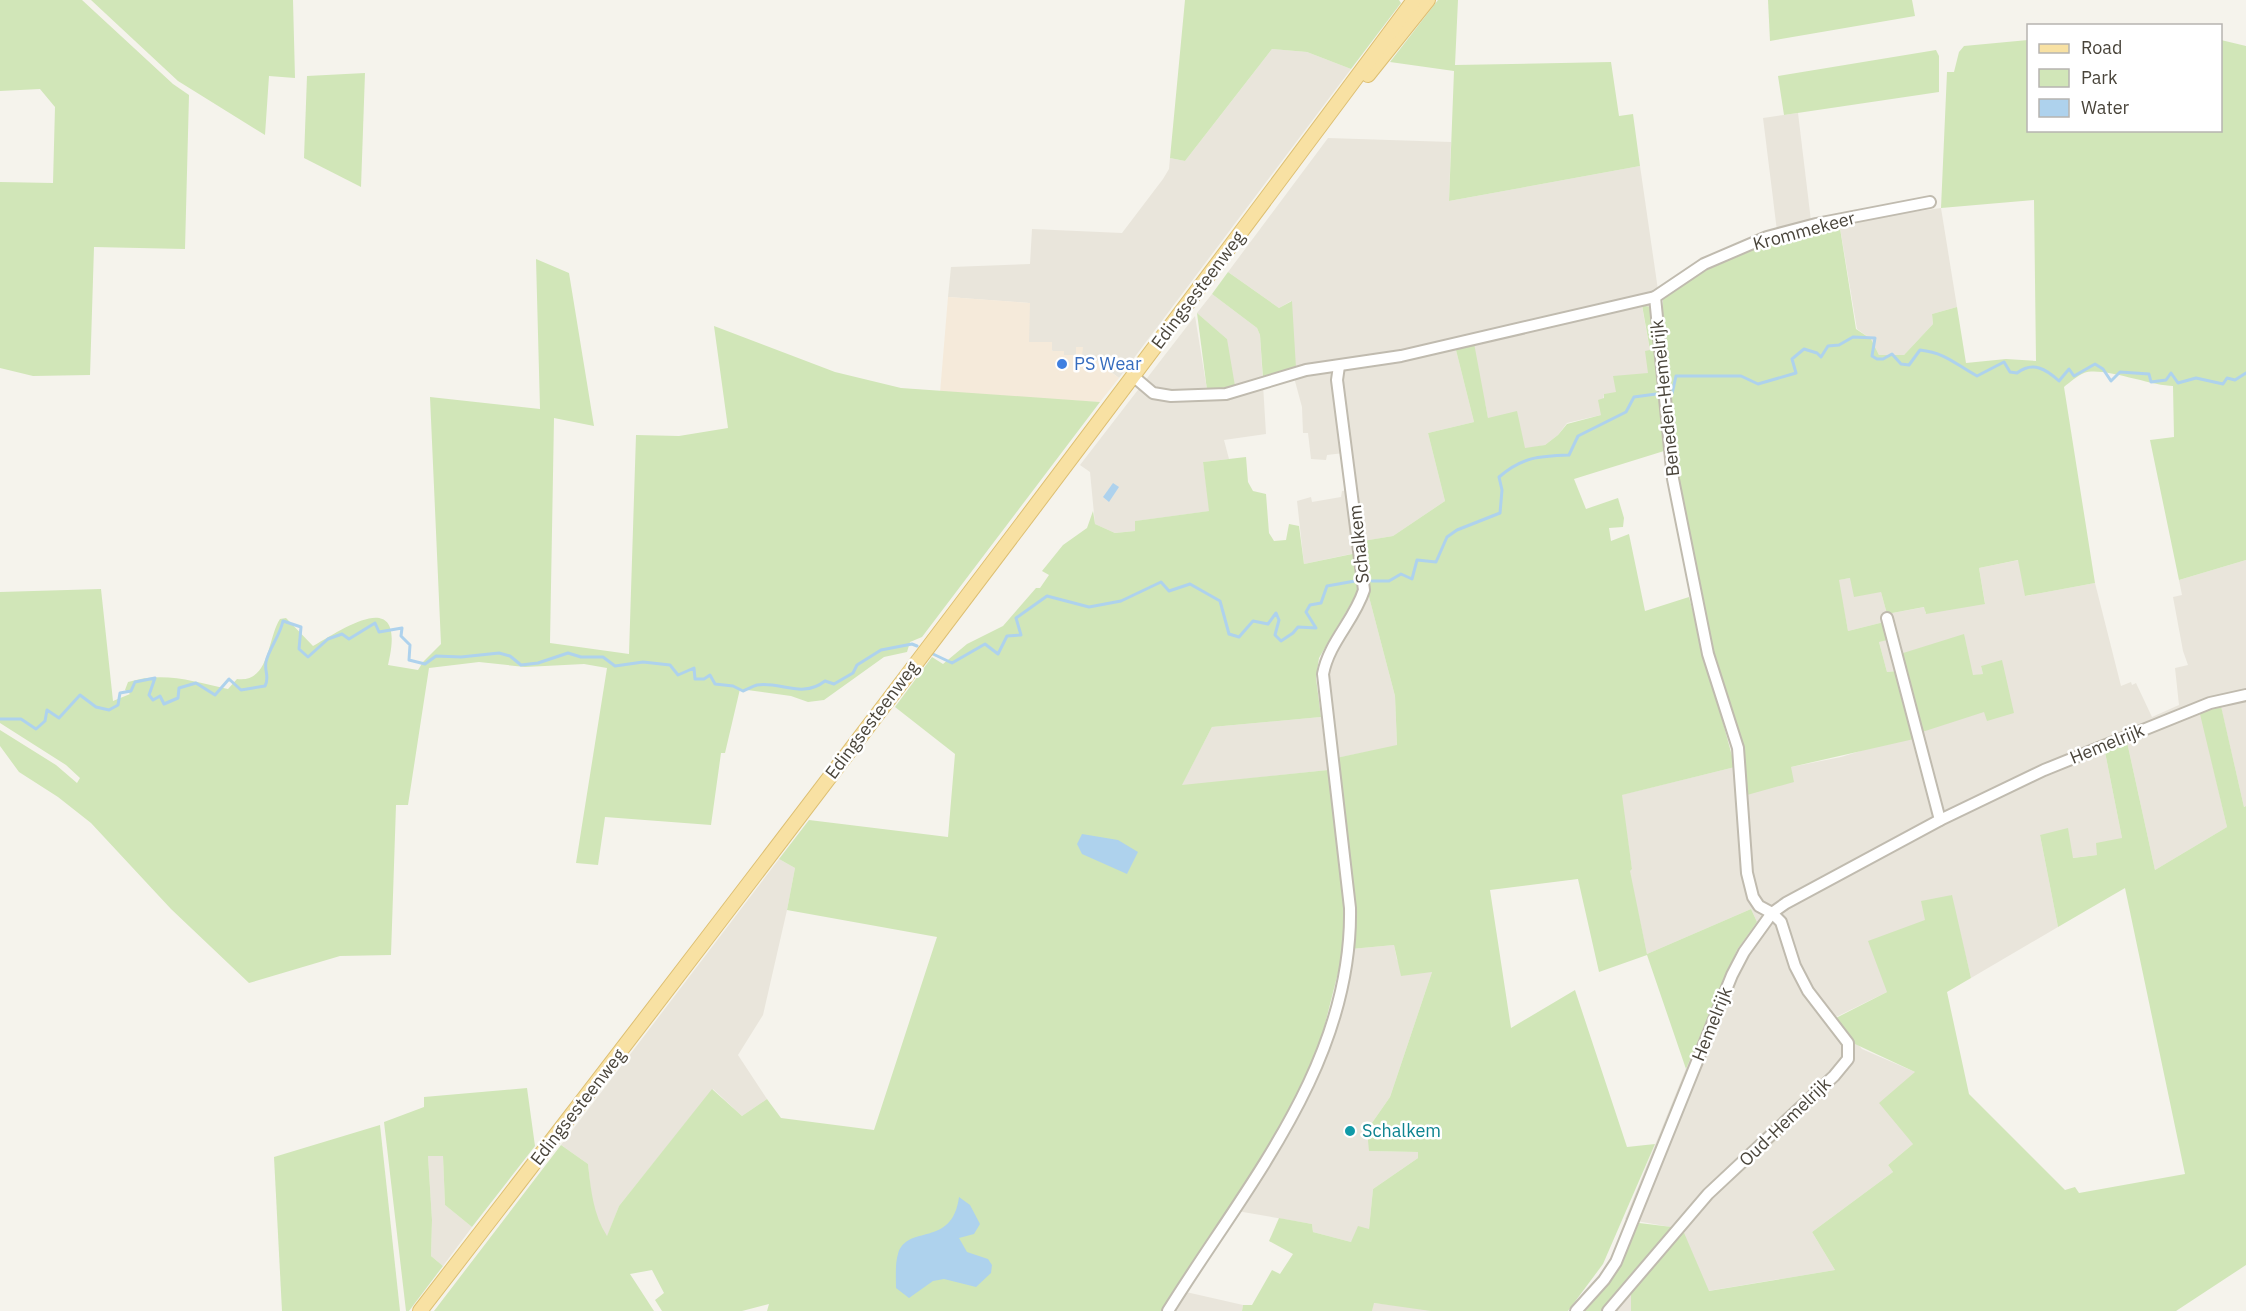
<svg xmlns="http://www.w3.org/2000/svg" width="2246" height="1311" viewBox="0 0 2246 1311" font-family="'IBM Plex Sans',sans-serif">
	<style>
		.residential { fill: #e9e5db; fill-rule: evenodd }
		.commercial { fill: #f5eada }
		.green { fill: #d1e6b8 }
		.water { fill: #aed2ed }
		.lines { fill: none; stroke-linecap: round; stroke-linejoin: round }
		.stream { stroke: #aed2ed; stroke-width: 3 }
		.minor-casing { stroke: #c0bbaf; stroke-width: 14 }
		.major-casing { stroke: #ddbf72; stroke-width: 16 }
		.minor { stroke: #fff; stroke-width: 10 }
		.major { stroke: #f8e1a3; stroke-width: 14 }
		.shop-dot { fill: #3f7fe0; stroke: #fff; stroke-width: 2 }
		.culture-dot { fill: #0f9aa8; stroke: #fff; stroke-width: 2 }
		.labels { text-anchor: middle; stroke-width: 5; stroke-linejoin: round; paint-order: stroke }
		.street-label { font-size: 18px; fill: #49443a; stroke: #fff }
		.shop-label { font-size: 18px; fill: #366cbe; stroke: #fff; text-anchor: start }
		.culture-label { font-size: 18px; fill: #0d838f; stroke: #fff; text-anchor: start }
	</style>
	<rect width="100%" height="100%" fill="#f5f3ec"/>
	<g class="residential">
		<path d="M1272 49 1307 52 1351 69 1119 378 1095 360 1082 356 1064 355 1029 342V303L948 297 951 267 1030 264 1032 229 1122 233 1163 179 1169 169 1170 158 1185 161Z"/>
		<path d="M1798 113 1811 221 1777 231 1763 118Z"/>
		<path d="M1328 138 1451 142 1449 201 1640 166 1658 290 1653 312 1642 306 1650 351H1646L1649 373 1616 393 1604 394 1601 415 1567 423 1558 435 1545 445 1525 449 1488 418 1485 403 1455 346 1474 422 1428 433 1445 501 1393 536 1364 541 1365 551 1304 564 1297 501 1311 497 1312 502 1341 497 1342 491 1350 490 1344 453 1327 455 1326 460 1311 459 1308 433H1303L1302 407 1292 370 1291 301 1279 308 1228 272Z"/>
		<path d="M1941 208 1957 307 1932 314 1933 324 1904 355H1879L1871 339 1857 329 1839 222Z"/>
		<path d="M1212 294 1257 328 1260 335 1266 434 1224 440 1229 459 1203 462 1210 511 1136 521 1135 531 1115 533 1095 524 1090 472 1080 465 1195 316 1207 390 1227 339 1197 313Z"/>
		<path d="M2019 560 2026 596 2095 583 2121 686 2131 682 2132 685 2136 683 2152 717 2179 705 2175 668 2188 665 2183 651 2173 597 2182 595 2179 580 2246 560V806L2244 807 2221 707 2200 710 2227 827 2155 870 2127 742 2105 752 2122 838 2097 855 2072 858 2040 835 2058 927 1971 978 1951 895 1926 920 1887 992 1834 1018 1862 1049 1915 1072 1913 1144 1888 1165 1893 1172 1812 1232 1835 1270 1708 1291 1682 1229 1625 1219 1721 982 1737 950 1757 922 1751 909 1647 954 1629 871 1632 869 1621 795 1735 767H1791L1841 757 1870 748 1896 671 1887 672 1879 642 1884 622 1848 631 1838 580 1850 578 1881 592 1887 614 1925 607V613L1985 603 1979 568ZM1900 654 1973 676 1983 674 1981 666 2014 713 1984 711Z"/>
		<path d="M1368 593 1395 696 1397 746 1336 758 1327 667Z"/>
		<path d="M1321 717 1328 770 1181 786 1212 727Z"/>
		<path d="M779 859 795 868 787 910 763 1015 738 1055 767 1099 742 1116 713 1089 619 1206 607 1237 599 1224 592 1203 588 1164 561 1145Z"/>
		<path d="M1394 945 1397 960 1432 972 1390 1097 1367 1130 1370 1151 1418 1152V1158L1373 1189 1369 1229 1351 1242 1313 1232 1312 1224 1237 1211 1316 1073 1351 949Z"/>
		<path d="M428 1156H443L445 1205 472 1227 443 1266 431 1256 432 1220Z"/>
		<path d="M1631 1290V1311H1613Z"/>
		<path d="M1186 1292 1243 1305 1242 1311H1172Z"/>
		<path d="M1373 1303 1431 1309V1311H1372Z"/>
	</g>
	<path class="commercial" d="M948 297 1030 303 1029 342H1052V351H1064V355H1076V347H1083L1082 356 1095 360 1119 378 1100 402 940 393Z"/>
	<g class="green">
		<path d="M0 0H82L173 84 189 95 185 249 94 247 90 375 33 376 0 368V182L53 183 55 107 40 89 0 91Z"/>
		<path d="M91 0H293L295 78 269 76 265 135 178 81Z"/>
		<path d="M1185 0H1399L1401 3 1351 69 1307 52 1272 49 1185 161 1170 158Z"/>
		<path d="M1438 0H1458L1455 65 1611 62 1619 116 1633 114 1640 166 1449 201 1454 71 1390 62Z"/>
		<path d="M1768 0H1912L1915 16 1770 41Z"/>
		<path d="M2028 40V130H2220L2221 40 2246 46V560L2179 580 2150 440 2174 437 2173 386C2152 386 2101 366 2084 373 2077 376 2070 382 2064 387L2095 583 2025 596 2018 560 1979 568 1985 604 1926 614 1924 607 1887 614 1881 592 1854 597 1850 578 1839 580 1848 631 1884 622 1887 640 1879 642 1887 672 1897 671 1914 739 1791 767 1794 782 1747 795 1736 725 1704 619 1679 483 1662 322 1663 297C1718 258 1774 238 1839 222L1856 329 1871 339 1879 355H1904L1933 324 1932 314 1957 307 1966 363 2006 359 2036 361 2034 200 1941 208 1947 72H1954L1959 52 1964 46Z"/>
		<path d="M1936 50 1939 56V92L1784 115 1778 76Z"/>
		<path d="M365 73 361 187 304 158 307 76Z"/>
		<path d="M536 259 569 273 594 426 554 418 550 643 629 654 636 435 679 436 728 428 714 326 835 372 901 388 1100 402 922 637 910 642 907 652 884 657 824 700 808 702 791 696 740 689 725 753H721L711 825 605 817 598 865 576 863 607 668 584 664 525 667 479 662 429 668 408 805H396L391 955 340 956 249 983 171 909 91 823 58 797 19 772 0 746V730L56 765 77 783 80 778 66 765 0 723V592L101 589 113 701 130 694 125 690 128 682C163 671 193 681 228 689L237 679C270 683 267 639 280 619L286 618 313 646C349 625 407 586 388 665L418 670 423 662 441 644 430 397 540 409Z"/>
		<path d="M1228 272 1279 308 1292 301 1296 368 1263 379 1260 335 1257 328 1212 294Z"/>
		<path d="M1642 305 1650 307 1653 312 1664 451 1574 479 1586 509 1618 498 1624 518 1623 527 1609 528 1611 541 1629 534 1645 611 1689 597 1735 767 1622 795 1632 869 1630 871 1647 954 1751 909 1757 922 1737 950 1686 1069 1647 955 1599 972 1578 879 1490 890 1511 1028 1575 990 1627 1147 1655 1144 1603 1264 1568 1311H1431L1374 1303 1372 1311H1242L1243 1305H1252L1272 1270 1280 1274 1293 1254 1269 1241 1279 1218 1312 1224 1313 1232 1351 1242 1358 1226 1369 1229 1373 1189 1418 1158V1152L1369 1151 1367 1130 1390 1097 1432 972 1401 976 1394 945 1351 949 1336 758 1397 745 1395 696 1368 593 1363 541 1393 536 1445 501 1428 433 1474 422 1455 346 1474 343 1488 418 1517 411 1525 448 1545 445 1558 435 1567 424 1601 415 1598 400 1604 398V394L1616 392 1613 376 1648 373 1645 351 1650 350Z"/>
		<path d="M1197 313 1227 339 1235 386 1207 390Z"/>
		<path d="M1246 457 1248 482 1253 491 1266 494 1269 533 1274 541 1286 540 1289 524 1299 526 1304 564 1357 553V593L1319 658 1316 678 1321 717 1212 727 1182 785 1328 770 1346 910 1343 953 1323 1032 1312 1065 1259 1164 1187 1270 1164 1311H767L769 1304 742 1311H662L655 1300 664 1293 652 1270 630 1274 654 1311H434L561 1145 588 1164C591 1190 593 1214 607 1236L619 1206 712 1089 742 1116 767 1099 781 1118 874 1130 937 937 787 910 795 868 779 859 809 820 948 837 955 754 895 707 932 657 943 664 967 644 1003 626 1036 588H1040L1049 575 1042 571 1063 545 1087 528 1093 511 1095 524 1115 533 1135 531V521L1209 511 1203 462Z"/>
		<path d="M1964 634 1973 675 1983 674 1981 666 2002 660 2014 713 1987 721 1984 712 1919 733 1900 654Z"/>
		<path d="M2221 706 2244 807 2246 806V1265L2176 1311H1631V1290L1682 1228 1709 1291 1835 1270 1812 1232 1893 1172 1888 1165 1913 1144 1879 1103 1915 1072 1855 1044 1834 1019 1887 992 1868 941 1925 920 1921 901 1952 895 1971 978 1947 992 1969 1094 2065 1190 2075 1187 2079 1193 2185 1174 2125 888 2058 927 2040 835 2068 828 2073 858 2097 855 2096 843 2122 838 2105 752 2127 742 2155 870 2227 827 2199 710Z"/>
		<path d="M527 1088 535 1146 472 1227 445 1205 443 1156H428L432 1220 431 1256 443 1266 409 1311H406L384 1122 424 1107V1097Z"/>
		<path d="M380 1125 400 1311H282L274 1157Z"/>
		<path d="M1639 1223 1672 1227 1602 1311H1585C1610 1285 1625 1255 1639 1223Z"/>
	</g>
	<g class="water">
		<path d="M1113 483 1119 487 1109 502 1103 497Z"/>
		<path d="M1082 834 1118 840 1138 852 1127 874 1082 854 1077 844Z"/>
		<path d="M959 1197 970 1205 980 1224 974 1234 959 1238 967 1252 988 1259 992 1265 991 1273 976 1287 944 1279 933 1281 909 1298 896 1288C896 1278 895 1263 898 1254 907 1223 952 1249 959 1197Z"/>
	</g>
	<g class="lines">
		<g class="stream">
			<path d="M1672 394 1676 376H1741L1758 384 1796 373 1792 359 1804 349 1817 353 1821 357 1828 346 1839 345 1853 337 1875 338 1872 356 1877 359H1883L1892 354 1901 364 1909 365 1920 350C1946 353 1955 364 1977 376L2004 362 2010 372 2017 373C2033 361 2046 369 2059 381L2069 369 2074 376 2095 364 2103 369 2111 381 2120 372 2149 374 2151 382 2166 380 2171 373 2178 383 2196 378 2223 384 2227 378 2235 380 2246 373"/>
			<path d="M1372 581H1389L1401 574 1412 579 1417 560 1436 562 1447 537 1457 530 1500 513 1502 490 1499 477C1522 457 1539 456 1569 455L1578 436 1626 412 1634 397 1656 394"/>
			<path d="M933 654 952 663 985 644 998 654 1007 636 1021 635 1016 618 1047 596 1089 607 1121 601 1161 582 1169 591 1190 584 1220 601 1229 634 1239 637 1253 621 1268 624 1276 613 1279 620 1275 635 1281 641 1293 633 1298 627 1316 628 1306 612 1310 605 1321 603 1327 586 1355 581"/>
			<path d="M0 719H21L36 729 45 721 47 710 59 718 80 695 96 707 109 710 118 705 120 693 131 691 135 682 155 678 149 695 153 700 160 696 164 704 178 698 179 688 196 683 215 695 229 679 241 690 265 686C270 677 264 671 266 662 269 648 279 638 283 621L301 627 299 649 308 657 328 639 342 634 349 639 375 623 379 632 402 628 401 636 410 645 409 660 425 664 436 656 461 657 499 653 510 656 521 665 538 663 568 653 581 657H603L615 666 643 662 670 665 678 675 694 668 695 679H704L710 675 715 684 733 686 743 691C748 689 753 686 757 685 780 681 802 699 825 681L834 684 853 673 857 665 881 650 912 644 917 646"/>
		</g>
		<g class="minor-casing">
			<g id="minor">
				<path d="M1133 376 1153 393 1171 396 1226 394 1306 370 1401 356 1655 297 1704 264 1767 237 1816 224 1930 202"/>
				<path d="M1887 618 1940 820"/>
				<path d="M1168 1311C1245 1187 1353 1064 1350 908L1323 674C1329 642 1354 621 1364 590L1337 380 1339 366"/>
				<path d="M1576 1311 1604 1280 1616 1262 1732 975 1744 952 1772 913 1786 903 1940 820 2044 770 2210 703 2246 695"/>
				<path d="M1608 1311 1708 1194 1834 1076 1848 1059V1043L1808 991 1795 966 1781 922 1772 913 1759 906 1753 897 1747 873 1738 748 1708 654 1673 479 1655 297"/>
			</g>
		</g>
		<g class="major-casing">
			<g id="major">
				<path d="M1368 75 1428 0"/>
				<path d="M420 1311C756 877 1087 440 1414 0"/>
			</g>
		</g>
		<use href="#minor" class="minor"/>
		<use href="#major" class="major"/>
	</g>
	<circle class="shop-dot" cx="1062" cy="364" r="6"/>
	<circle class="culture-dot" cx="1350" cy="1131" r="6"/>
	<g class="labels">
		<g class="street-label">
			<text transform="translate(1804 231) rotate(-15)" y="6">Krommekeer</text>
			<text transform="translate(1198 290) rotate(-53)" y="6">Edingsesteenweg</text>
			<text transform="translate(1665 398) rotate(-96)" y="6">Beneden-Hemelrijk</text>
			<text transform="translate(1359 544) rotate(-96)" y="6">Schalkem</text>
			<text transform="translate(872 720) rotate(-53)" y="6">Edingsesteenweg</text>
			<text transform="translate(2107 744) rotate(-22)" y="6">Hemelrijk</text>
			<text transform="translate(1712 1024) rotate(-68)" y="6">Hemelrijk</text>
			<text transform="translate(578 1107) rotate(-52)" y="6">Edingsesteenweg</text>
			<text transform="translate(1785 1122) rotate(-44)" y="6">Oud-Hemelrijk</text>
		</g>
		<g class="shop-label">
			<text x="1074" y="370">PS Wear</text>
		</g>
		<g class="culture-label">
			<text x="1362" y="1137">Schalkem</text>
		</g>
	</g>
	<rect x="2027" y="24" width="195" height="108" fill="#ffffff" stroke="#b6b4b0" stroke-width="1.5"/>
	<rect x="2039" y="44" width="30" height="9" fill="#f8e1a3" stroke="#b6b4b0" stroke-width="1.5"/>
	<text x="2081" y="54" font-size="18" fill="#49443a">Road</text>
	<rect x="2039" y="69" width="30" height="18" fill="#d1e6b8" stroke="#b6b4b0" stroke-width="1.5"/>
	<text x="2081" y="84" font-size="18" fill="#49443a">Park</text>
	<rect x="2039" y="99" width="30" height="18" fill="#aed2ed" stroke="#b6b4b0" stroke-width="1.5"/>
	<text x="2081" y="114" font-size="18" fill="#49443a">Water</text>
</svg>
